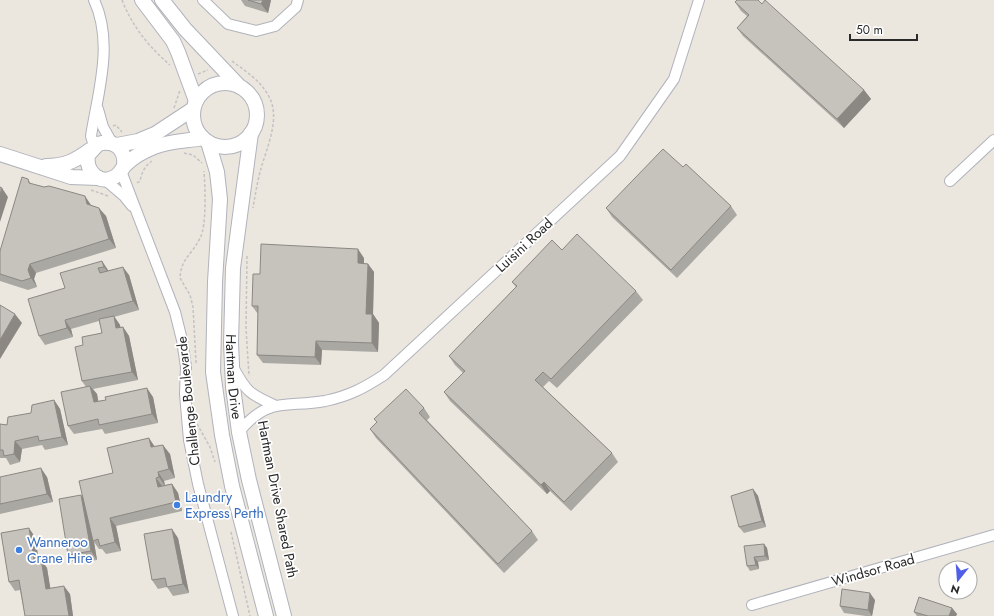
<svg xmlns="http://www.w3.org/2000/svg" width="994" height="616" viewBox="0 0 994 616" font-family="Jost,sans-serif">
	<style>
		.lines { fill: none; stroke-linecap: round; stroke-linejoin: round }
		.street-casing { stroke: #b1b3bc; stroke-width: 12 }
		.secondary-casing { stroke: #b1b3bc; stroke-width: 16 }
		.path { stroke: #c3c3c3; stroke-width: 1.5; stroke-dasharray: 3 2; stroke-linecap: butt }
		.street { stroke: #fff; stroke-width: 10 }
		.secondary { stroke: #fff; stroke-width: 14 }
		.wall { fill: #aaa8a3 }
		.shaded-wall { fill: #8b8884 }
		.building { fill: #c6c3bd; stroke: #8b8884 }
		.shop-dot { fill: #3f7fe0; stroke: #fff; stroke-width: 1.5 }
		.labels { text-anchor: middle; stroke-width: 3.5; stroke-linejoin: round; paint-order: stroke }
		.street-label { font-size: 14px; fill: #2a2a2a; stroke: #fff }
		.shop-label { font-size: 14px; fill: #366cbe; stroke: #fff; text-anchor: start }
	</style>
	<rect width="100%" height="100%" fill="#ebe6de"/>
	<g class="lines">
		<g class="street-casing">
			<g id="street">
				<path d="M203 0 228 24 256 31 275 26 296 7 298 0"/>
				<path d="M98 109 103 127 112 143"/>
				<path d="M94 146 91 136C98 92 114 43 94 0"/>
				<path d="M121 171 175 312 182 340 186 367 185 394 189 440 198 484 233 616"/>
				<path d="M104 179 124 196 132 206"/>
				<path d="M950 181 994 140"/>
				<path d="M233 367C246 391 249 394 274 405"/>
				<path d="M239 432C268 396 286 408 325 401 349 396 364 388 384 375L620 156 674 79 699 0"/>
				<path d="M752 605 994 535"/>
			</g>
		</g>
		<g class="secondary-casing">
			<g id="secondary">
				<path d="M142 0 173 41 178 52 196 101"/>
				<path d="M162 0 185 29 240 87"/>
				<circle cx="225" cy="115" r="32"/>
				<path id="s1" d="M251 133 233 268 231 343 233 387 239 432 249 480 284 616"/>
				<path d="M208 142 217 172 220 199 215 282 213 372 222 435 232 486 266 616"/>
				<path d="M117 145 138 141 155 134 193 109"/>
				<path d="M0 154 71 177 98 178"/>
				<path d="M46 166C65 166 75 161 90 150"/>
				<path d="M124 166C126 149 114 139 98 144L88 155C85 171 100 187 116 176 121 173 122 168 125 165 133 157 144 151 154 147 169 141 187 141 203 138"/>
			</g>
		</g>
		<g class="path">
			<path d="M122 0C132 26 149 47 170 65"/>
			<path d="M232 61C245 71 260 80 268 95 282 117 266 149 260 172 257 184 255 196 253 208"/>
			<path d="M198 74 208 70"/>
			<path d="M174 108 180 90"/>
			<path d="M113 126 116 125 122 132"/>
			<path d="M184 153 193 155 202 163"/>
			<path d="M137 183 140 181C142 172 144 167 152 161"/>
			<path d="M91 190 108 196"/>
			<path d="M247 256 246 328 249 376"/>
			<path d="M196 363 193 307 190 295 180 278C181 258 192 255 200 238 207 226 205 186 204 171"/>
			<path d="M197 424 210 447 215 462"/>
			<path d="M231 532 250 616"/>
		</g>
		<use href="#street" class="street"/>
		<use href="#secondary" class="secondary"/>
	</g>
	<g class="wall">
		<path d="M241 0H271L268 13 245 6Z"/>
		<path d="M735 2 864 90 871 99 844 128 743 36 737 28 747 16 741 11Z"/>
		<path d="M683 167 731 206 737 215 677 278 612 217 606 208Z"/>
		<path d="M28 179 31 184 91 205 106 216 116 248 36 273 34 279 37 287 28 290 0 281V251Z"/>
		<path d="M562 250 636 291 643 300 557 388 549 381 543 387 612 453 618 462 571 511 550 491 547 494 450 401 444 392 463 373 455 365 449 356 516 287 512 282Z"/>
		<path d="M364 258V263L368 264 374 272 373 314 379 323 378 352 322 350 321 365 263 363 257 355 258 314 252 306 260 274Z"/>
		<path d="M102 261 108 271 129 275 139 310 114 317 120 325V327H123L129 336 138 380 93 389 97 394 98 401 153 397 158 423 105 434 102 429 74 434 68 426 86 387 82 381 83 345 102 333 99 321 71 329 73 337 45 345 39 336 65 288Z"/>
		<path d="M54 400 60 409 68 445 45 450 42 445 22 449 20 462 10 465 6 458H0V424L7 425 31 413Z"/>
		<path d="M424 408 430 417 427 420 532 531 538 540 504 573 376 438 370 429 377 422 374 419Z"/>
		<path d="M155 447 170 454 175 478 164 481 165 485 172 484 178 493 182 511 116 526 121 551 106 554 102 549H99L94 542 97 560 74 563 68 555 81 495 83 497 113 473Z"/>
		<path d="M0 477H47L53 502 0 514Z"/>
		<path d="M753 489 758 496 766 527 744 533 739 527Z"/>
		<path d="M35 537 39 560 47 568 50 588 70 594 73 616H25L20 590 15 591 9 582Z"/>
		<path d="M178 538 189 593 173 596 167 587 158 589 152 580Z"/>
		<path d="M764 544 767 548 769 560 758 562 759 569 750 571 747 566Z"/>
		<path d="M875 600 872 616H866L844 613 840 606Z"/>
		<path d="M952 608 957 614 956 616H917L914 612Z"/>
	</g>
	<g class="shaded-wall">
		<path d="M263 0H271L268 13 261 4Z"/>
		<path d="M864 90 871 99 844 128 837 119Z"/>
		<path d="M2 188 8 197 0 222V195Z"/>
		<path d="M85 196 91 205 87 204Z"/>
		<path d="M99 208 106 216 116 248 109 239Z"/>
		<path d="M358 249 364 258V272L358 263Z"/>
		<path d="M102 261 108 270 110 275 104 267Z"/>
		<path d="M30 264 36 273 34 279 37 287 31 278 28 270Z"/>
		<path d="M368 264 374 272 373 314 379 323 378 352 372 343 366 314Z"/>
		<path d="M123 267 129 275 139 310 133 301Z"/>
		<path d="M15 314 22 323 0 359V340Z"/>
		<path d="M114 316 120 325 122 337 116 328Z"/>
		<path d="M65 320 71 329 73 337 67 328Z"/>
		<path d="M123 327 129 336 138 380 132 372Z"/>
		<path d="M316 341 322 350 321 365 315 357Z"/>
		<path d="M90 386 97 394 100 411 94 402Z"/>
		<path d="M147 388 153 397 158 423 152 414Z"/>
		<path d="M54 400 60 409 68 445 62 437Z"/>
		<path d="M149 438 155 447H151Z"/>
		<path d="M15 441 22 449 20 462 14 454Z"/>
		<path d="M163 445 170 454 175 478 169 469Z"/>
		<path d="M41 468 47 477 53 502 47 494Z"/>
		<path d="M158 472 164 481 165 486 159 477Z"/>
		<path d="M156 478 162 486 158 487Z"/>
		<path d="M544 482 550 491 547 494 541 485Z"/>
		<path d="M172 484 178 493 182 511 176 502Z"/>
		<path d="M753 489 758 496 766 527 762 521Z"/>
		<path d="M81 495 88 504 93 541 94 542 97 560 91 551Z"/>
		<path d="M110 518 116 526 121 551 115 542Z"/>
		<path d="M29 528 35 537 40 569 34 560Z"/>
		<path d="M172 529 178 538 189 593 183 584Z"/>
		<path d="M764 544 767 548 769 560 765 556Z"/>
		<path d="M754 557 758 562 759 569 756 565Z"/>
		<path d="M41 559 47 568 52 598 46 589Z"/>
		<path d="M64 586 70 594 73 616H69Z"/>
		<path d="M870 593 875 600 872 616 868 610Z"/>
		<path d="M952 608 957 614 956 616H949Z"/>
	</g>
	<g class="building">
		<path d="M248 0H263L261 4Z"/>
		<path d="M737 0H758L762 4 765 0 864 90 837 119 737 28 749 15 735 2Z"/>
		<path d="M663 149 683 167 686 164 731 206 671 270 606 208Z"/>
		<path d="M22 177 28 179 29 183 44 187 49 186 85 196 87 204 99 208 109 239 30 264 28 270 31 278 22 281 0 274V251Z"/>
		<path d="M0 187 2 188 0 195Z"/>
		<path d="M577 234 636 291 551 379 543 372 535 380 612 453 564 502 544 482 541 485 444 392 465 371 449 356 517 286 512 282 552 240 562 250Z"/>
		<path d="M261 244 358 249V263L368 264 366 314H372V343L316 341 315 357 257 355 258 306H252L253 274H260Z"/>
		<path d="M102 261 104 267 98 268 100 273 123 267 133 301 65 320 67 328 39 336 28 299 65 288 60 273Z"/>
		<path d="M0 305 15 314 0 340Z"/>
		<path d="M114 316 116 328 123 327 132 372 82 381 75 347 83 345 82 337 102 333 99 319Z"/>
		<path d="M90 386 94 402 106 400 105 397 147 388 152 414 99 425 98 419 68 426 61 392Z"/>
		<path d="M406 389 424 408 419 413 532 531 498 564 370 429 377 422 374 419Z"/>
		<path d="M54 400 62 437 39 441 38 436 15 441 14 454 4 456 3 450H0V424L7 425 8 417 31 413 32 405Z"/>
		<path d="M149 438 151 447 163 445 169 469 158 472 159 477 156 478 158 487 172 484 176 502 110 518 115 542 100 546 98 539 93 541 79 481 113 473 107 448Z"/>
		<path d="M41 468 47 494 0 504V477Z"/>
		<path d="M753 489 762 521 739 527 731 496Z"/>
		<path d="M81 495 91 551 68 555 59 499Z"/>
		<path d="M29 528 34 560 41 559 46 589 64 586 69 616H25L19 580 9 582 1 533Z"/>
		<path d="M172 529 183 584 167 587 165 578 152 580 144 534Z"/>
		<path d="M764 544 765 556 754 557 756 565 747 566 744 546Z"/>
		<path d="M842 589 870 593 868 610 840 606Z"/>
		<path d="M919 597 952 608 949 616H928L914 612Z"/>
	</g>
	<g class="shop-dot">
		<circle cx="177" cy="505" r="4"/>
		<circle cx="19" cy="550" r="4"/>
	</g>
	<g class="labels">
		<g class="street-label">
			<text transform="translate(524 245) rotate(-43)" y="5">Luisini Road</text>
			<text dy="5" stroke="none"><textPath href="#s1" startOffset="245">Hartman Drive</textPath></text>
			<text transform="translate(188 401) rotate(-96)" y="5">Challenge Boulevarde</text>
			<text transform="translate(278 499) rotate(79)" y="5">Hartman Drive Shared Path</text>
			<text transform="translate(873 570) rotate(-16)" y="5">Windsor Road</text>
		</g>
		<g class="shop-label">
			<text x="185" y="502">Laundry<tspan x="185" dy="16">Express Perth</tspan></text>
			<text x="27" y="547">Wanneroo<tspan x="27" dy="16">Crane Hire</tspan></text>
		</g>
	</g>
	<g transform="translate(958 580) rotate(197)"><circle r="19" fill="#ffffff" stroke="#aaaaaa"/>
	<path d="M0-3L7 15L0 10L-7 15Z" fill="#4f5fe7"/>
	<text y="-6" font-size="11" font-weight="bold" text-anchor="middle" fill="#2a2a2a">N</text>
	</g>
	<path d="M850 34v6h67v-6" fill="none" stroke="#2a2a2a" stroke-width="2"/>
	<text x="856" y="34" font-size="12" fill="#2a2a2a" stroke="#ffffff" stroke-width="3" paint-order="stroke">50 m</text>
</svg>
